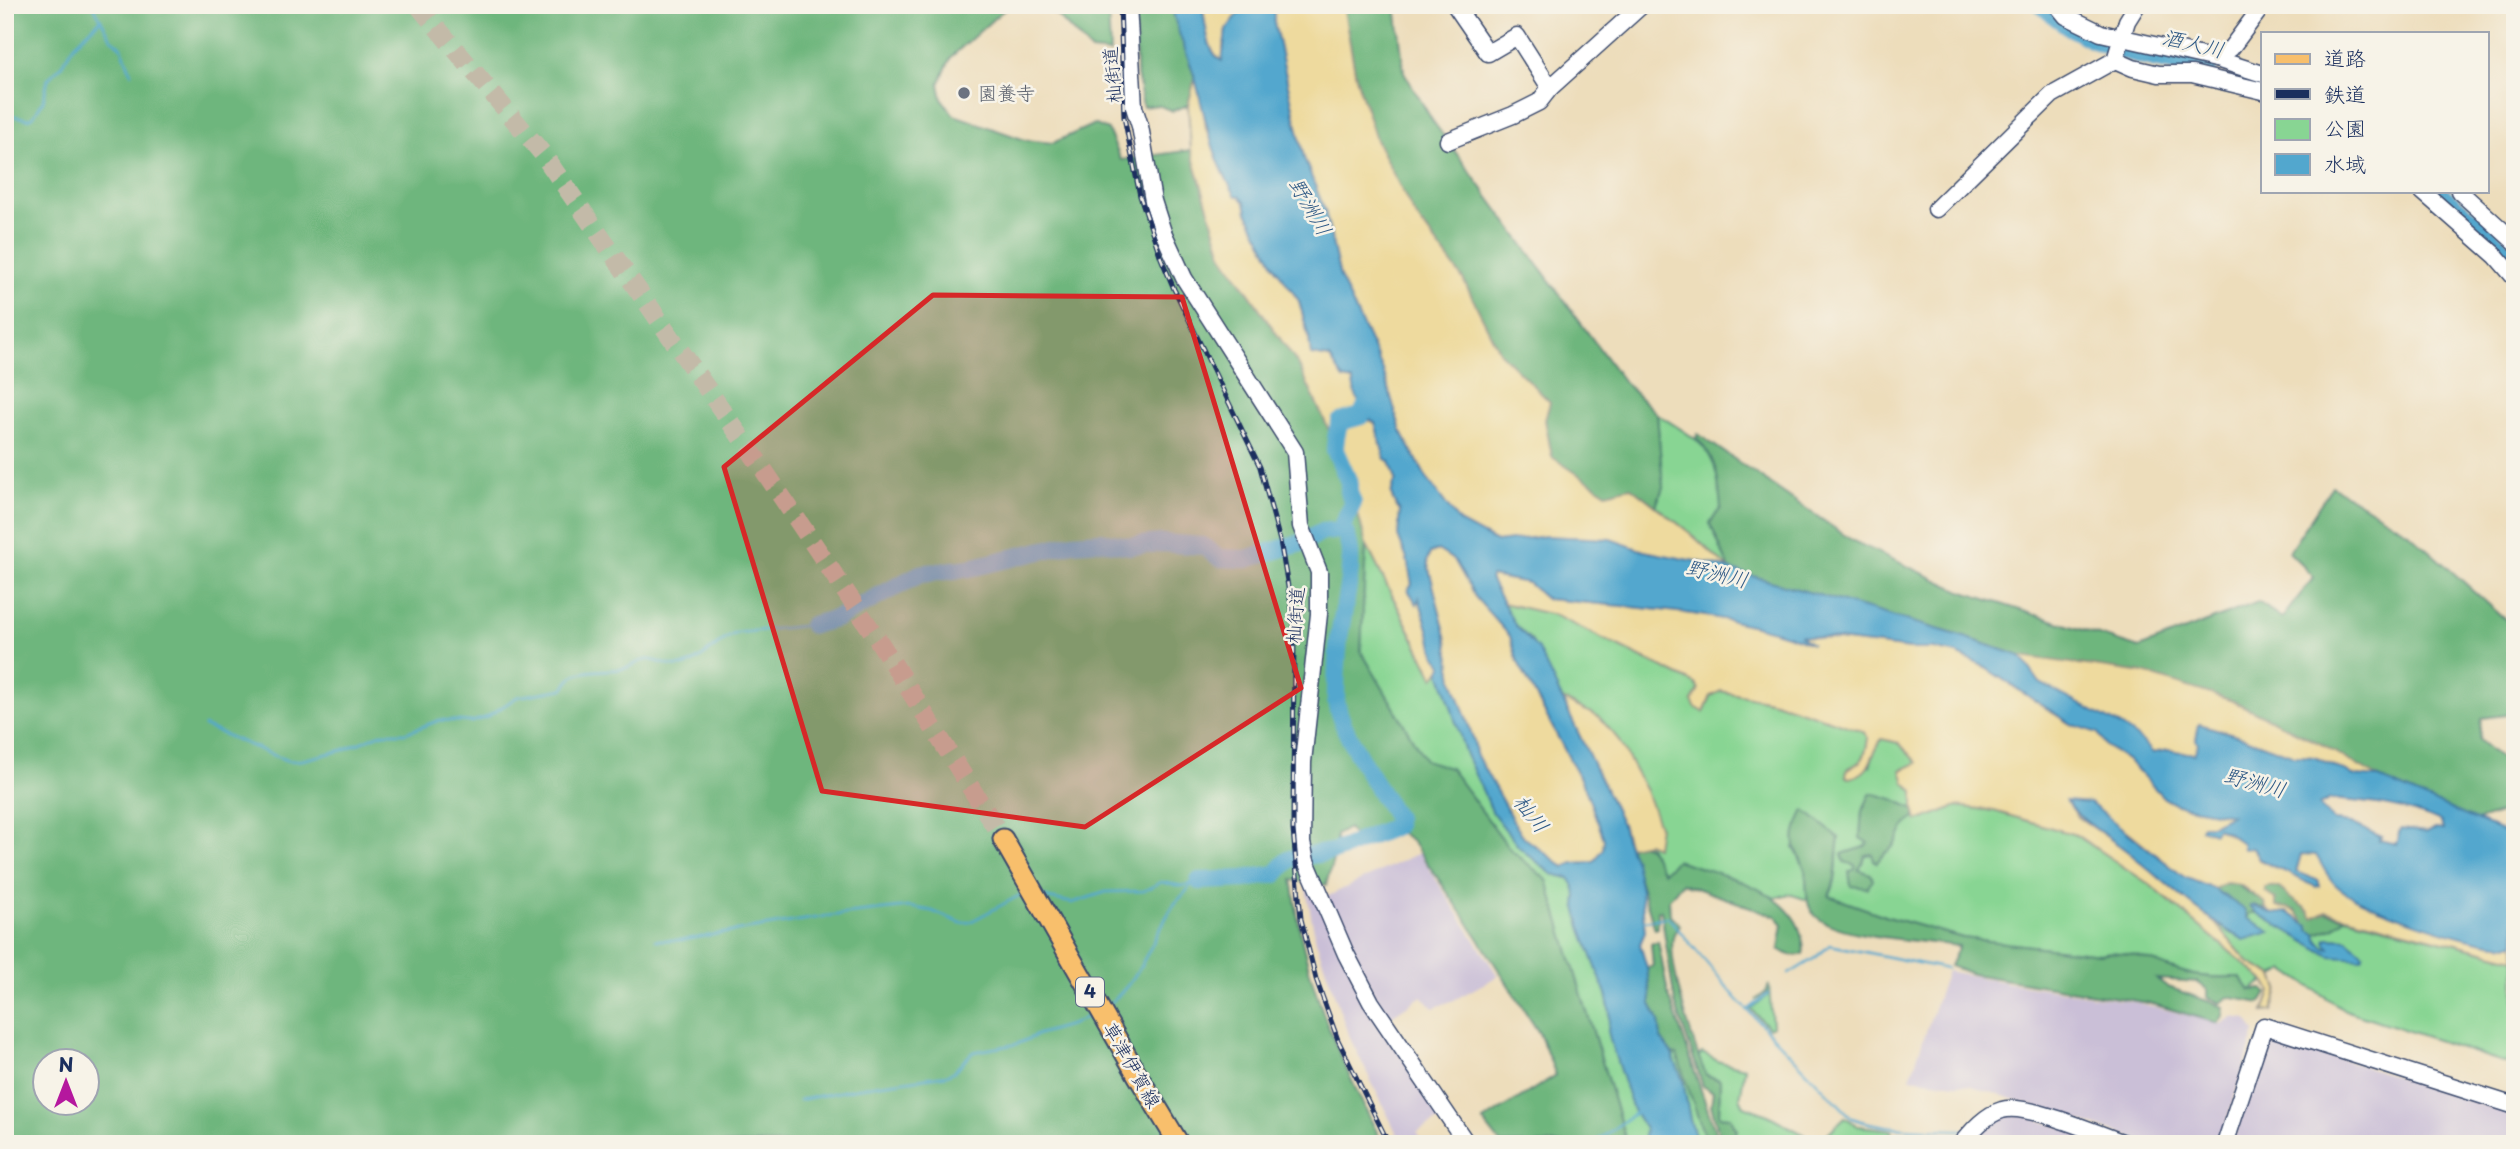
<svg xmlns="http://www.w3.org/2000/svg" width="2520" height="1149" viewBox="0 0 2520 1149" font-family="'Playpen Sans','Klee One',sans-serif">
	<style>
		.industrial { fill: #cabfd7 }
		.green { fill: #88d593; stroke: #528278; stroke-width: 2 }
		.forest { fill: #6eb67d; stroke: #44726e; stroke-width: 2; fill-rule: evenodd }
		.sand { fill: #eeda9e; stroke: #84847e; stroke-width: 2 }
		.water { fill: #52a7ce; stroke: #366b96; stroke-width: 2; fill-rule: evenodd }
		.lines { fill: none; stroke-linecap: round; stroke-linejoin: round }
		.stream { stroke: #52a7ce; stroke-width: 2.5 }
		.river { stroke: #52a7ce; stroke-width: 18 }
		.major-tunnel { stroke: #c3baa8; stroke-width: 19; stroke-dasharray: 19 10; stroke-linecap: butt }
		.minor-casing { stroke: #3a496c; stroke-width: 19 }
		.major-casing { stroke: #3a496c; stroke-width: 23 }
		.minor { stroke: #fff; stroke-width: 16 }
		.major { stroke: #f8bf6c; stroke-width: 19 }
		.rail-casing { stroke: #1b2f5e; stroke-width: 5 }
		.rail { stroke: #f7f3e8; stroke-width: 2.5; stroke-dasharray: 8; stroke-linecap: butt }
		.marked { fill: #d62828; fill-opacity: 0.2; stroke: #d62828; stroke-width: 5; stroke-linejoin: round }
		.worship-dot { fill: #6b7280; stroke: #f7f3e8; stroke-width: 2.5 }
		.labels { text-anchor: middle; stroke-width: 5; stroke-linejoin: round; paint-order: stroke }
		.shield { fill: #f7f3e8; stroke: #5d6a87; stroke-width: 2 }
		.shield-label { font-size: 18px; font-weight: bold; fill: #1b2f5e }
		.street-label { font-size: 19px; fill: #1b2f5e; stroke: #f7f3e8 }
		.worship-label { font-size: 19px; fill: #5b616d; stroke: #f7f3e8; text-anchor: start }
		.water-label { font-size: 21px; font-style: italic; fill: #2e5985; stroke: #f7f3e8 }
	</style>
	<rect width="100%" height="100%" fill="#f7f3e8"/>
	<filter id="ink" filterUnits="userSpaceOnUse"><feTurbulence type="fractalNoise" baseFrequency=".0143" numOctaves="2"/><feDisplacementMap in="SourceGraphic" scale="14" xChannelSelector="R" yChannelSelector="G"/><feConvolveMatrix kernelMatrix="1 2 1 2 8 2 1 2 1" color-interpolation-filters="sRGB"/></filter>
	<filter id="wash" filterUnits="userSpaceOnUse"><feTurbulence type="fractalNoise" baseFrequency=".00686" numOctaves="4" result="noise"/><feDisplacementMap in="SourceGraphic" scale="28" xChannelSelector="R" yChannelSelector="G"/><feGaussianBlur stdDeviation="1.57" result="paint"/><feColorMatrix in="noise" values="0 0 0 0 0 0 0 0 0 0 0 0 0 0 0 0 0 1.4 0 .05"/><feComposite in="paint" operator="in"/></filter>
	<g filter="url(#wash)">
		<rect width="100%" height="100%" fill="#edddbb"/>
		<g class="industrial">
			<path d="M1419 853 1498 976 1454 1000 1433 1008 1422 996 1387 1019 1326 897Z"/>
			<path d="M1310 883 1445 1117 1417 1132 1422 1144H1402L1348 1034 1316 941 1305 884Z"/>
			<path d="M1947 971 2009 983 2139 1003 2221 1024 2232 1017 2247 1019 2255 1032 2219 1144H2153L1972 1086 1910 1078Z"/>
			<path d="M2268 1035 2515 1115V1144H2232Z"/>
			<path d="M2020 1114 2113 1144H1967L1999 1117Z"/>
		</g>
		<g class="green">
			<path d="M1657 414C1707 446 1715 446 1722 508L1710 523 1730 570 1690 533 1656 506 1663 487Z"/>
			<path d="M1366 544 1433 677 1440 671 1466 755 1493 813 1519 847 1552 874 1569 878 1573 884 1577 895 1576 907 1581 927 1606 994 1610 1012 1608 1031 1611 1043 1633 1110 1645 1129 1644 1138 1647 1144H1627L1547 880 1510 849 1450 768 1425 761 1361 651Z"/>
			<path d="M1503 603 1554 615 1696 684 1699 689 1704 711 1711 696 1720 691 1775 702 1863 731 1868 738C1866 756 1864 762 1847 769L1870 766 1875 750 1882 739 1899 743 1918 763 1905 783 1914 791V809L1893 799 1862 811 1860 838 1869 843 1864 847 1855 865 1857 871 1863 863 1865 855 1872 854 1877 862C1882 855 1890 851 1894 845 1904 832 1901 826 1916 817L1918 821 1957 806 1994 811 2076 835 2149 884 2265 981 2250 990 2240 977C2227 977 2214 978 2201 976 2168 973 2135 946 2100 954L1963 938 1888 917 1829 896C1840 878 1835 859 1839 838L1794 847 1805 869 1808 900 1789 894 1775 898 1745 884 1663 873 1649 847 1641 844 1647 843 1646 791 1618 739 1599 717 1562 699 1532 641 1515 625Z"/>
			<path d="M2250 913H2257L2330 956 2347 939 2328 938 2326 939 2330 948 2326 950 2318 940 2316 934 2333 928 2346 917 2515 959V1066L2345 1010 2285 970 2274 976 2248 962 2215 923 2232 934 2269 932 2247 918Z"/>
			<path d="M1769 985 1772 1026 1769 1028 1751 1009 1768 995 1767 992 1756 1000 1766 992Z"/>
			<path d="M1702 1053 1720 1062 1745 1068 1740 1098 1744 1106 1768 1115 1821 1144H1730L1737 1130 1719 1116 1720 1080 1706 1075 1698 1057Z"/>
			<path d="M1672 1054H1677L1707 1144H1698L1690 1120 1683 1080Z"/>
			<path d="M1845 1117 1858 1126 1892 1130 1890 1144H1830L1818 1136 1826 1135Z"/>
		</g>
		<g class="forest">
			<path d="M5 5H1009L951 57 939 84 942 99 954 115 1025 140 1053 143 1094 124 1108 130 1121 160 1191 150 1222 254 1299 366 1345 464 1366 544 1361 651 1425 760 1450 768 1510 849 1547 880 1627 1144H1501L1483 1121 1556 1075 1539 1033 1466 919 1411 840 1387 824 1357 841 1348 828 1336 835V849L1326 885 1292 880C1296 902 1298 926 1304 949 1320 1018 1351 1081 1383 1144H5ZM46 1062H88V1104H46Z"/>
			<path d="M1034 5H1108L1110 53 1091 51 1056 14Z"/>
			<path d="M1135 5H1172L1195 79 1188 105 1172 111 1158 105 1143 107 1136 69Z"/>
			<path d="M1343 5H1396L1404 72 1432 120 1624 382 1657 414 1663 487 1656 506 1631 487 1606 493 1552 457 1545 420 1550 402 1500 353 1463 279 1413 212 1376 140 1356 77Z"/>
			<path d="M1698 434 1853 541 1961 591 2139 648 2258 602 2282 618 2314 577 2289 552 2332 486 2408 532 2515 628V710L2506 715 2481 718 2479 740 2515 770V808L2476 821 2379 778 2319 743 2233 701 2021 656 1961 636 1730 570 1710 523 1721 508C1718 478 1718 460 1696 438Z"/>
			<path d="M1871 793 1893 799 1914 809 1916 817C1901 826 1904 832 1894 845 1890 851 1882 855 1877 862L1874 861 1872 854 1865 855 1863 863 1858 870 1871 874 1873 880 1867 888 1851 886 1849 872 1855 869V865L1844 862 1842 854 1864 847 1868 843 1860 838 1862 811Z"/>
			<path d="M1804 810 1839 838C1835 862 1839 875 1829 896L1888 917 1963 938 2100 954C2135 946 2168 973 2202 976 2214 978 2228 977 2240 977L2250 990 2263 989 2267 993 2261 1003 2228 997 2221 1003 2208 998V990L2197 982 2157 979 2168 987 2224 1007 2223 1016 2218 1023 2149 1003 1972 974 1950 966 1959 946C1928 941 1831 938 1813 913 1804 902 1808 884 1805 871 1804 864 1800 858 1797 851 1790 837 1798 823 1804 810Z"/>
			<path d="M1641 844 1649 847 1663 872 1676 860C1716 873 1789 888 1801 934 1803 942 1805 947 1803 955H1789L1779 949 1783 924 1776 916 1682 883 1669 899 1670 915 1680 925C1678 928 1675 930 1674 934 1665 957 1695 1052 1706 1075L1720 1080 1719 1116 1730 1117 1737 1130 1730 1144H1707L1677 1055 1672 1054 1661 1039 1659 1021 1651 1004 1647 968 1653 966 1651 944 1658 941 1668 993 1716 1134H1719L1711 1105 1713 1092 1703 1086 1675 1003 1661 911H1658V928L1655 929 1629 847Z"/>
			<path d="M2226 883C2243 885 2237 887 2249 893 2256 897 2259 898 2266 903V909L2254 905 2250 906 2257 913H2250L2247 918 2244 910 2214 889Z"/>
			<path d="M2275 886C2286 891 2291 899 2303 904 2316 910 2332 913 2346 917L2333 928 2316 934 2309 931V926L2305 924 2296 911 2276 907 2265 892V887Z"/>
		</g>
		<g class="sand">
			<path d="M1202 5H1245L1223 46V61C1206 53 1206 23 1202 5Z"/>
			<path d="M1274 5H1343L1356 77 1376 140 1413 212 1463 279 1500 353 1550 402 1545 420 1552 457 1606 493 1631 487 1690 533 1730 570 1644 551 1610 539 1496 542 1459 522 1426 477 1401 431 1383 370 1340 277 1325 211 1304 158 1274 22Z"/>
			<path d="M1195 79 1203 103 1206 129 1240 196 1245 202 1247 212 1276 268 1299 301 1309 338 1311 354 1330 358 1344 379 1353 381 1368 420 1375 423 1385 459 1390 461 1396 480C1389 492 1390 500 1400 511L1398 536 1407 559 1412 584 1408 591 1418 595 1436 656 1443 665 1434 678 1366 544 1345 464 1299 366 1222 254 1191 150 1188 105Z"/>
			<path d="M1438 550 1455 561 1476 598 1510 636 1518 662 1585 788 1604 839 1603 849 1594 862 1573 863 1564 867 1525 838 1516 826 1476 754 1474 741 1453 680 1447 640 1427 561 1430 553Z"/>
			<path d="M1490 576 1528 583 1547 599C1634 608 1725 610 1807 642L1797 635 1911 649H1934L1957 654 1981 665 2070 724 2098 733 2106 746 2130 762 2164 798 2177 805 2233 815 2212 825 2253 848 2259 860 2278 869 2319 881 2296 873 2301 853 2316 855 2379 909 2474 939 2515 943V959L2327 911 2313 918C2305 904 2301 907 2290 898 2281 890 2279 884 2265 888V892L2276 899V907C2295 908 2294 908 2305 924L2288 912 2272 914 2266 909 2265 903 2240 885 2226 883 2214 889 2184 877 2130 833 2067 801 2078 817 2125 849 2215 923 2248 962 2274 976 2279 989 2272 1011 2264 1012 2271 991 2265 981 2149 884 2076 835 1994 811 1957 806 1917 821 1914 809V791L1905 783 1901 770 1917 763 1899 743 1882 739C1869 754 1875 773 1849 778L1846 776 1847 769C1865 761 1865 758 1868 738L1863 731 1775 702 1721 691 1711 696 1704 712 1695 707 1692 701 1699 689 1696 684 1554 615 1503 603 1489 579Z"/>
			<path d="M2021 656 2144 673 2233 701 2319 743 2379 778 2355 776 2315 757 2294 756 2240 736 2200 724 2196 739 2199 744 2194 754 2168 750 2152 753 2143 742 2040 683Z"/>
			<path d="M1562 699 1599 717 1618 739 1646 791 1659 826 1656 847 1647 843 1629 847 1622 824Z"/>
		</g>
		<g class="water">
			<path d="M1172 5H1202C1206 22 1206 53 1222 61L1226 30 1245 5H1274V22L1304 158 1325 211 1340 277 1383 370 1401 431 1426 477 1459 522 1496 542 1546 536 1610 539 1644 551 1711 564 1961 636 2021 656 2040 683 2121 726 2143 742 2153 753 2168 750 2194 754 2198 744 2196 739 2199 724 2240 736 2294 756 2314 757 2355 776 2379 778 2515 837V943C2509 943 2504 945 2499 944 2469 943 2358 906 2337 886 2328 879 2322 865 2316 855L2301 854 2296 872 2319 881V886L2316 887 2259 859 2253 848 2243 849 2242 843 2227 832 2217 828 2214 833 2200 828 2202 825H2212L2231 815 2177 805 2164 798 2130 762 2106 746 2098 733 2071 724 1981 665 1957 654 1934 649H1911L1799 635 1812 644C1728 611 1636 608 1547 599L1528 583 1491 576 1490 579 1515 625 1538 649 1622 824 1625 838 1635 861 1641 890 1645 932 1640 944 1647 968 1651 1004 1659 1021 1661 1039 1672 1054 1683 1080 1690 1120 1698 1144H1647L1644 1138 1645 1129 1633 1110 1611 1043 1608 1031 1610 1012 1606 994 1581 927 1576 907 1577 895 1573 884 1569 878 1552 874 1519 847 1493 813 1466 755 1440 671 1443 665 1436 656 1419 598 1417 604 1408 590 1412 584 1407 559 1398 536 1400 511C1391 500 1389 492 1396 480L1390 461 1385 459 1375 423C1364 418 1353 393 1353 381L1344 379 1330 358 1311 355 1309 338 1299 301 1276 268 1247 212 1245 202 1240 196H1236C1212 158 1206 121 1195 78 1188 54 1175 30 1172 5ZM1438 550 1455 561 1476 598 1510 636 1518 662 1585 788 1604 839 1603 849 1594 862 1573 863 1564 867 1525 838 1516 826 1476 754 1474 741 1453 680 1447 640 1427 561 1430 553ZM2330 799C2369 802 2405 806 2441 822L2443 830 2436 829 2427 832 2400 829 2396 844 2379 840 2382 837 2351 823 2334 821 2319 805Z"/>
			<path d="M2066 801 2090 803 2184 877 2214 889 2245 910 2247 918 2270 932 2244 940C2201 917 2166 882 2128 852 2107 835 2083 823 2066 801Z"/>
			<path d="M2253 905 2272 914 2288 912 2303 923 2309 926V930L2316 934 2318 940 2326 949 2330 948 2326 944V939L2328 938 2347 939 2364 954 2363 958 2330 956 2257 913 2250 906Z"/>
		</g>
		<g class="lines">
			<g class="stream">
				<path d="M93 5 111 38 122 48 131 73"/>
				<path d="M5 117 10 115 28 119 33 117 43 101 48 79 61 66 74 45 101 19"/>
				<path d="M204 726 275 756 289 761 302 760 343 750 383 733H405L440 720 472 722 487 717 517 697 563 689C568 683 571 676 578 674 593 668 610 672 626 668 634 666 642 658 651 660 664 662 672 669 687 665 705 659 718 640 737 633L812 625"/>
				<path d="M1044 897 1072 903 1106 892 1144 891 1161 882 1182 886 1199 881"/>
				<path d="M1644 921 1668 917 1737 999 1852 1118C1883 1130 1930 1129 1963 1130"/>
				<path d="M656 940H682L828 916 910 907 932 911 961 923 970 922 1024 893"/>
				<path d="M1789 974 1815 958 1830 945 1947 969"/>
				<path d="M1105 1006C1139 985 1152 938 1173 906 1179 898 1187 893 1191 884"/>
				<path d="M1748 1010 1768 994"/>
				<path d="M799 1100 874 1085 947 1075 953 1072 973 1052 1017 1044 1039 1034 1073 1024 1094 1013"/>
				<path d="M2132 1139 2146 1144"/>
				<path d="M1593 1144 1635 1113"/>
			</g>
			<g class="river">
				<path d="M2042 5C2090 51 2146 58 2208 70"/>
				<path d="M2437 191 2477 224 2515 260"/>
				<path d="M812 625 838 618 920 574 970 568 1073 543 1101 541 1129 546 1162 543 1203 546 1220 558 1246 559 1301 543 1322 532 1340 530 1353 503 1349 492V482L1335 450C1335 443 1337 430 1340 422L1361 416 1368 401 1369 389"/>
				<path d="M1199 881 1244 879 1276 874 1289 859 1336 851 1396 826V818C1380 790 1337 727 1336 698 1336 679 1337 658 1339 639 1342 610 1361 552 1342 528"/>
			</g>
		</g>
	</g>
	<g filter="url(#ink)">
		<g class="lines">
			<path class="major-tunnel" d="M418 5 542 153 759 463 880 643 1003 839"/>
			<g class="minor-casing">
				<g id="minor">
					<path d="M1128 5 1134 107 1140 126 1153 201 1163 232 1184 278 1295 452 1301 526 1319 572V614L1303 762 1302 843 1306 861 1346 954 1371 1002 1467 1144"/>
					<path d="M1455 5 1488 53 1517 36 1550 88"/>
					<path d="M2057 5 2066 16 2101 33 2216 59 2231 48 2263 5"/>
					<path d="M2216 59 2263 74"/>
					<path d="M2115 60 2133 68 2159 74H2192L2263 91"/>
					<path d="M1448 141 1513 115 1539 102 1550 88 1642 5"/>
					<path d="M2422 191 2496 256 2515 278"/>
					<path d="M2459 191 2515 242"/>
					<path d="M1936 209 2052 95 2115 60 2127 21 2137 5"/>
					<path d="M1961 1144C1972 1131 1985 1115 2002 1110 2025 1102 2101 1135 2127 1144"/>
					<path d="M2225 1144 2264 1026 2515 1106"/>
				</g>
			</g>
			<g class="major-casing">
				<path id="major" d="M1003 839 1138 1076 1179 1144"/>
			</g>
			<use href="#minor" class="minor"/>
			<use href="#major" class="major"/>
			<g class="rail-casing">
				<path id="rail" d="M1120 5 1124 117 1140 196 1161 258 1174 289 1260 467 1280 541 1294 621 1293 830 1301 919 1316 979 1338 1040 1389 1144"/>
			</g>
			<use href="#rail" class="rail"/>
		</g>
	</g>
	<path class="marked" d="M933 295 1182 297 1301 688 1085 827 822 791 724 467Z"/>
	<circle class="worship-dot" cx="964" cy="93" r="7"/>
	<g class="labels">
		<rect class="shield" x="1076" y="977.5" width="28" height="29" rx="5"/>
		<g class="shield-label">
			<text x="1090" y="998">4</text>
		</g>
		<g class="street-label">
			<text transform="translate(1112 75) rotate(-95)" y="7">杣街道</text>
			<text transform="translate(1295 615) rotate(-86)" y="7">杣街道</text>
			<text transform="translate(1132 1065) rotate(60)" y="7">草津伊賀線</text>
		</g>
		<g class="worship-label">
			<text x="978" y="100">園養寺</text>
		</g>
		<g class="water-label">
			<text transform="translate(2193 44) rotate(13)" y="7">酒人川</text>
			<text transform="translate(1310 207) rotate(60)" y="7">野洲川</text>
			<text transform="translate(1717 574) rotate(13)" y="7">野洲川</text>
			<text transform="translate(2255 783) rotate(15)" y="7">野洲川</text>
			<text transform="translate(1531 814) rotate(52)" y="7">杣川</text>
		</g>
	</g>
	<rect width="2520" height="1149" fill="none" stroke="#f7f3e8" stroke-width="28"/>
	<rect x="2261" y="32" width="228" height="161" fill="#f7f3e8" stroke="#9fa5b1" stroke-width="2"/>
	<rect x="2275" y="54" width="35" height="10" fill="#f8bf6c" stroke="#9fa5b1" stroke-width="2"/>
	<text x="2324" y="66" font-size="21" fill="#1b2f5e">道路</text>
	<rect x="2275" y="89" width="35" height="10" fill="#1b2f5e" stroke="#9fa5b1" stroke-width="2"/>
	<text x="2324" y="102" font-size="21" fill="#1b2f5e">鉄道</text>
	<rect x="2275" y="119" width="35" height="21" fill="#88d593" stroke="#9fa5b1" stroke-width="2"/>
	<text x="2324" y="136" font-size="21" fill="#1b2f5e">公園</text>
	<rect x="2275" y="154" width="35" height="21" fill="#52a7ce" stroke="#9fa5b1" stroke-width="2"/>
	<text x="2324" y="172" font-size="21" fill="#1b2f5e">水域</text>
	<g transform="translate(66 1082)"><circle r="33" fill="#f7f3e8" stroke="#9fa5b1" stroke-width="2"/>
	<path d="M0-5L12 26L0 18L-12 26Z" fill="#b5179e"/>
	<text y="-10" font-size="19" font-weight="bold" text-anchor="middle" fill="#1b2f5e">N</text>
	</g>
</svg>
